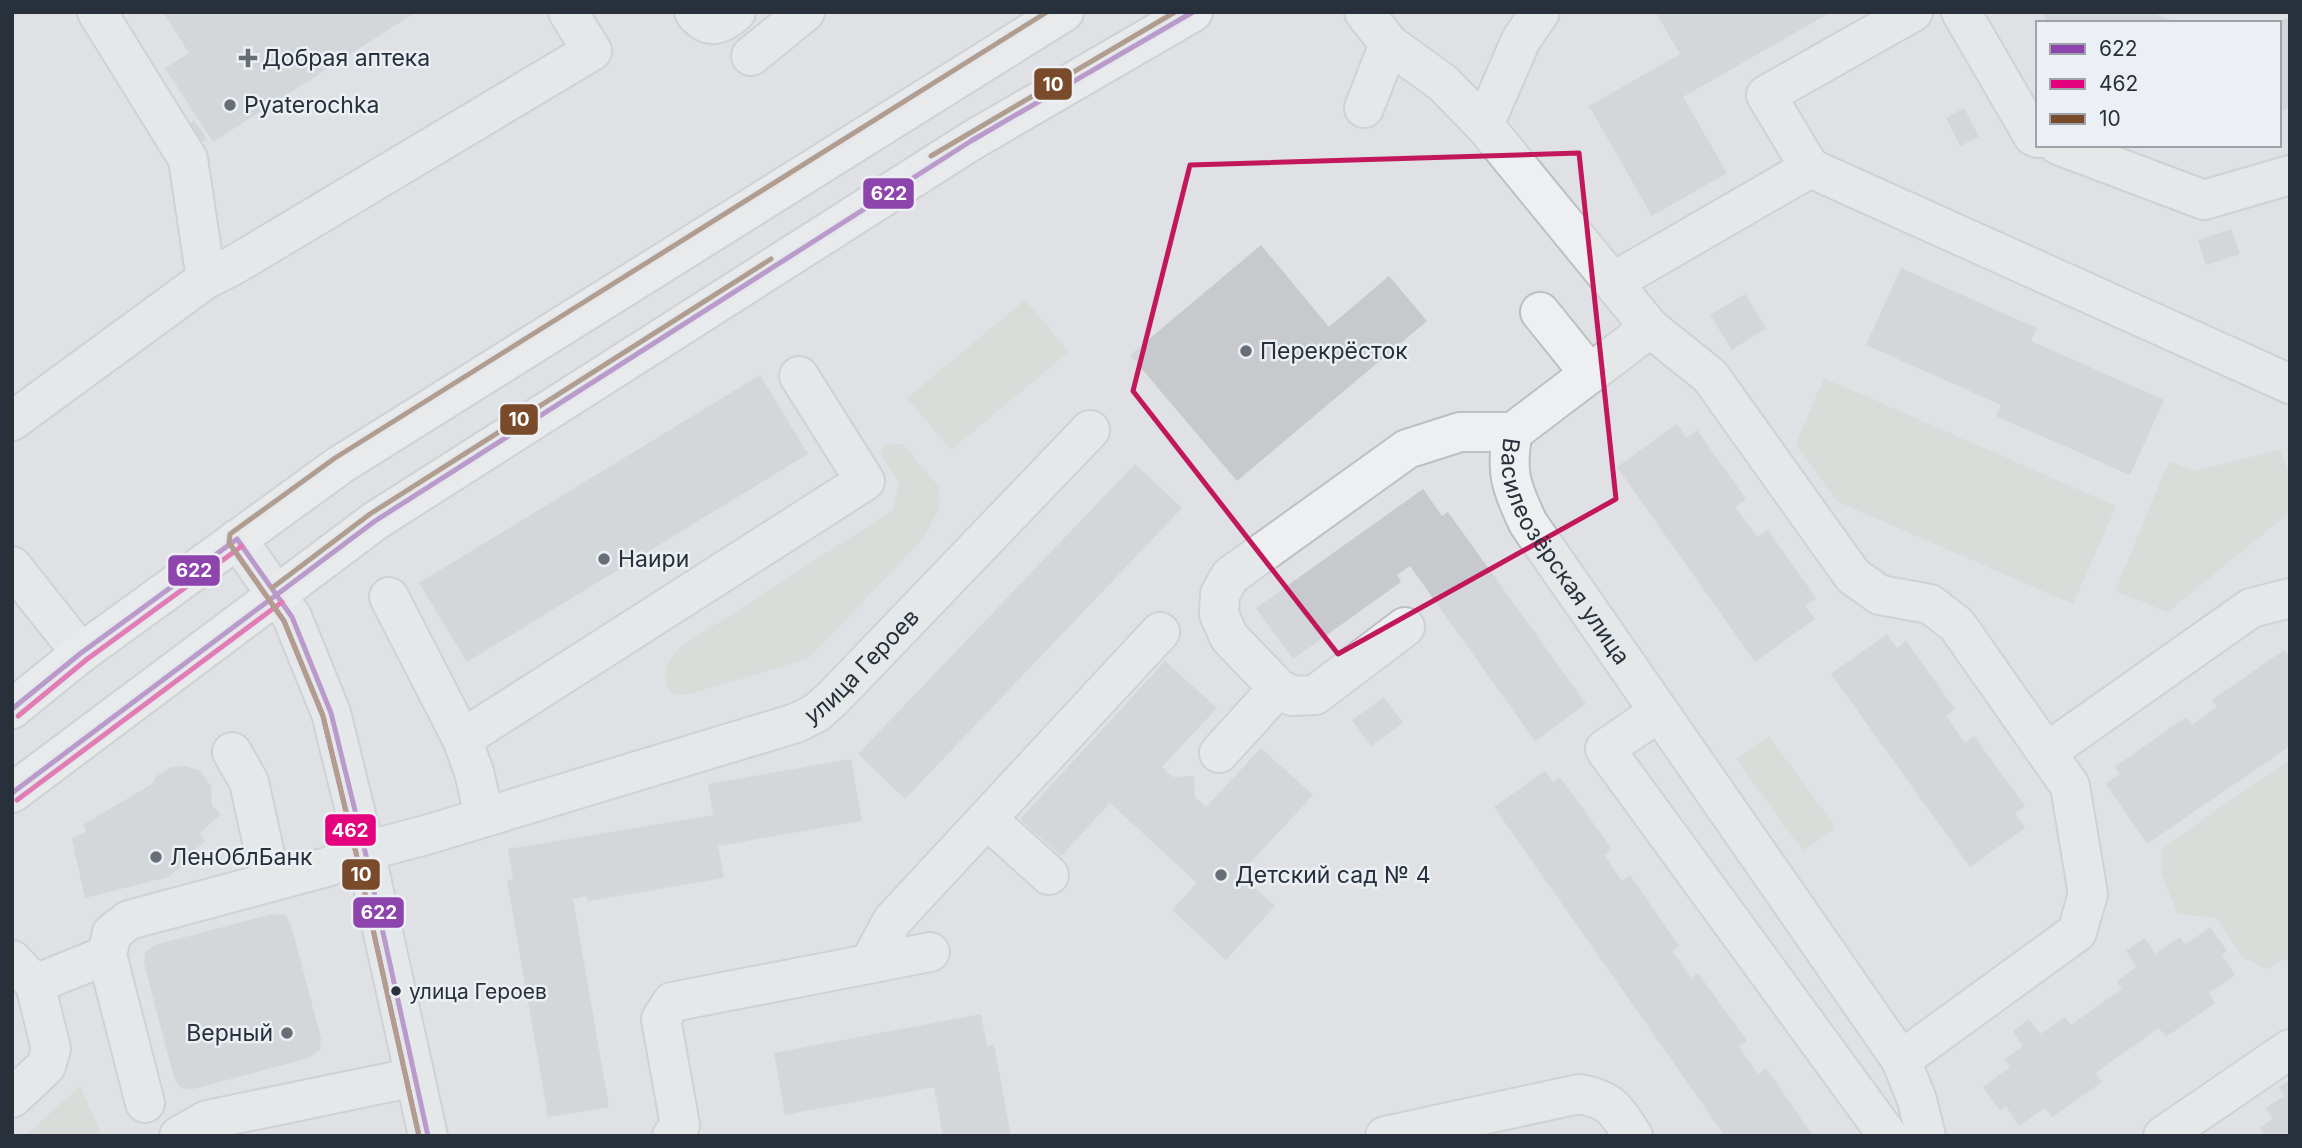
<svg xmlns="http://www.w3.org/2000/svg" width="2302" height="1148" viewBox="0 0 2302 1148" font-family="Inter,sans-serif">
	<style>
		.green { fill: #d0d7cf }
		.building { fill: #c7c9cc }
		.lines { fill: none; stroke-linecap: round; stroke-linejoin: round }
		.minor-casing { stroke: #bdbfc2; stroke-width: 42 }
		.major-casing { stroke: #bcbec1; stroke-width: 42 }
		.minor { stroke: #eeeff0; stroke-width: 38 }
		.major { stroke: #f3f4f4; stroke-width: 38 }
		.bus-1-casing { stroke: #ecf0f4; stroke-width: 10 }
		.bus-2-casing { stroke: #ecf0f4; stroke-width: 10 }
		.bus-3-casing { stroke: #ecf0f4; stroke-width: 10 }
		.bus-1 { stroke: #8e44ad; stroke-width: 5 }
		.bus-2 { stroke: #e5007d; stroke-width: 5 }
		.bus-3 { stroke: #7a4b2a; stroke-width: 5 }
		.marked { fill: none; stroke: #c2185b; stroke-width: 5; stroke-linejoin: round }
		.poi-dot { fill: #676e76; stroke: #ecf0f4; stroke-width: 2.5 }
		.bus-dot { fill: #27303b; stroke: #ecf0f4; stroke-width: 2.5 }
		.labels { text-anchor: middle; stroke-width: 5; stroke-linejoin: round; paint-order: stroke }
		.bus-label { font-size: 21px; fill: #27303b; stroke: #ecf0f4; text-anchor: start }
		.poi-label { font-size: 23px; fill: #27303b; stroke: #ecf0f4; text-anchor: start }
		.street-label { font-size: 23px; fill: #27303b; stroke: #ecf0f4 }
		.line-badge { stroke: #ecf0f4; stroke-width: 2.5 }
		.badge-label { font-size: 19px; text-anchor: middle; font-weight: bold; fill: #fff }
	</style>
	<rect width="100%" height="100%" fill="#dfe1e4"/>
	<g class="green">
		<path d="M1025 300 1069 352 951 450 907 398Z"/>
		<path d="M1824 378 2116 506 2073 604 1836 501 1796 443Z"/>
		<path d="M903 444 939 487 940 507 923 539 808 659 686 695 671 694C660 672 665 662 682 646L893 510 899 483 880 453 884 445Z"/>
		<path d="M2280 450 2290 475V512L2168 612 2115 591 2169 461 2194 471Z"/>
		<path d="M1769 736 1836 828 1803 851 1736 759Z"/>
		<path d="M2290 759V957L2267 969 2243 958 2217 918 2178 914 2161 873 2162 848Z"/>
		<path d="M80 1086 102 1136H25Z"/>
	</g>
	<g class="building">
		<path d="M163 12H416L213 142 165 68 189 53Z"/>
		<path d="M1831 12 1683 97 1727 173 1652 216 1589 106 1680 54 1656 13Z"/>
		<path d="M2042 12H2152L2176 23H2048Z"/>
		<path d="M2290 18V108L2279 111V21Z"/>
		<path d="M1964 108 1979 137 1960 146 1946 118Z"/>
		<path d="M194 120 207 139 194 147 182 129Z"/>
		<path d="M2231 229 2240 254 2206 265 2198 240Z"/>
		<path d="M1261 245 1329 327 1389 276 1427 321 1237 481 1130 355Z"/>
		<path d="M1901 268 2037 328 2031 341 2164 400 2130 475 1996 416 2001 405 1866 345Z"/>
		<path d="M1745 294 1766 328 1732 350 1710 315Z"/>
		<path d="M760 375 808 454 467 662 419 583Z"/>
		<path d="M1677 424 1686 438 1697 430 1746 499 1735 507 1757 537 1768 530 1816 598 1805 606 1815 619 1755 662 1617 467Z"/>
		<path d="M1135 464 1182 508 905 799 858 754Z"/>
		<path d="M1423 489 1442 516 1448 512 1586 704 1535 741 1410 566 1397 575 1401 582 1293 659 1256 608Z"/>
		<path d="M1887 634 1897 648 1906 641 1955 709 1946 716 1965 743 1974 736 2025 806 2015 813 2025 828 1970 867 1831 674Z"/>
		<path d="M2284 650 2290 658V746L2147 844 2106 784 2120 774 2115 767 2186 717 2192 725 2217 707 2212 700Z"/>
		<path d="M1165 661 1217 708 1162 767 1173 777 1194 776 1195 797 1206 807 1261 748 1313 795 1240 874 1275 906 1226 960 1172 910 1197 883 1110 803 1061 856 1020 819Z"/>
		<path d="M1384 697 1403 723 1371 746 1352 720Z"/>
		<path d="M851 759 862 821 718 846 724 878 588 901 587 896 573 899 609 1107 548 1117 507 880 513 879 508 849 713 815 708 784Z"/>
		<path d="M186 766 200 771 211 786 212 805 221 814 199 834 205 841 195 850 198 853 168 877 85 898 72 839 86 831 83 825 152 784 157 776 171 767Z"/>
		<path d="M1545 771 1553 782 1560 777 1612 849 1604 855 1622 881 1630 875 1679 946 1672 951 1691 978 1698 973 1747 1041 1739 1047 1758 1074 1766 1068 1813 1136H1725L1494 807Z"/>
		<path d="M272 914 285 915 291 925 321 1038 320 1050 309 1058 193 1089 181 1088 174 1078 144 963 145 952 155 945Z"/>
		<path d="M2210 927 2227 951 2222 955 2235 975 2209 993 2215 1003 2166 1037 2159 1028 2095 1073 2102 1082 2052 1117 2045 1108 2019 1126 2006 1106 2000 1111 1983 1087 2010 1067 2005 1059 2023 1046 2013 1031 2029 1019 2040 1034 2065 1017 2071 1025 2122 989 2117 981 2137 967 2126 951 2145 938 2155 954 2180 937 2185 945Z"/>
		<path d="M981 1014 987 1046 994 1045 1011 1136H943L934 1087 785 1115 774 1053Z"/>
		<path d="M2290 1080V1136H2265L2260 1128 2273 1119 2266 1108 2284 1096 2279 1087Z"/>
	</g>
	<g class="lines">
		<g class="minor-casing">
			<g id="minor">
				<path d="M97 12 188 159 206 279"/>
				<path d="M694 12C708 30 721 26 736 12"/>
				<path id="s1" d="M1364 12 1389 44 1443 83 1484 125 1650 328 1513 432C1505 471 1511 487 1528 523L1901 1060 1917 1100 1926 1136"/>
				<path d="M1961 12 2033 136 2038 138"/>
				<path d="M751 56 805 12"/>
				<path d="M1364 108 1389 44"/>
				<path d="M1484 125 1521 40 1540 12"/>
				<path d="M2058 145 2204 200 2290 175"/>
				<path d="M1810 168 2290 384"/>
				<path d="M1613 282 1810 168 1766 95 1913 12"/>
				<path d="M1540 312 1590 374"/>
				<path d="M1650 328 1710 376 1853 576 1880 595 1930 604 1957 625 2070 786 2088 894 2077 932 1901 1060"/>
				<path d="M12 421 206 279 234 265 592 51 568 12"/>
				<path d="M237 539 292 617 331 713 365 851 428 1136"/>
				<path d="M12 566 81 653"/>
				<path d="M389 597 462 739 474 772 484 816"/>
				<path d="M1405 627 1315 695 1292 696 1278 688 1229 637 1219 614 1220 594 1230 576 1407 449 1460 432H1513"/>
				<path d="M1659 712 1605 749 1888 1136"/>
				<path d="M462 739 865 481 799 376"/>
				<path d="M232 752 249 782 271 882"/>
				<path d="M2047 752 2251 608 2290 598"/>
				<path d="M1219 753 1278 688"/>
				<path d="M987 819 1049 875"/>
				<path d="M12 960 35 984 51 1049 46 1066 12 1098"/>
				<path d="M869 964 892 921 1160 632"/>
				<path d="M35 984 107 955"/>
				<path id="s2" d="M145 1103 107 955 112 933 129 920 327 867 365 851 426 835 796 723 816 713 833 698 1090 430"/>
				<path d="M179 1136 207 1120 415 1077"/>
				<path d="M672 1136 680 1125 661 1019 672 1002 930 952"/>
				<path d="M1385 1136 1579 1094C1611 1099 1616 1110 1633 1136"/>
				<path d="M2163 1136 2290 1049"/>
			</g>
		</g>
		<g class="major-casing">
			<g id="major">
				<path d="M12 709 81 653 340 465 1064 12"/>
				<path d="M12 793 375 521 971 141 1193 12"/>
			</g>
		</g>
		<use href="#minor" class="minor"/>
		<use href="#major" class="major"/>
		<g class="bus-1-casing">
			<g id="bus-1">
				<path d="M12 709 81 653 237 539 292 617 331 713 365 851 428 1136"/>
				<path d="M12 793 375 521 971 141 1193 12"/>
			</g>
		</g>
		<g class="bus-2-casing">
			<g id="bus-2">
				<path d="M230 544 284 621 323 716 356 853 419 1136"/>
				<path d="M18 716 86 660 242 546"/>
				<path d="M17 800 282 602"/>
			</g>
		</g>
		<g class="bus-3-casing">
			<g id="bus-3">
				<path d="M931 156 1175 12"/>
				<path d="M272 588 370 514 771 259"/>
				<path d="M419 1136 356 853 323 716 284 621 229 543 230 534 335 458 1047 12"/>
			</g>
		</g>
		<use href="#bus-1" class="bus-1"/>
		<use href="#bus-2" class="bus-2"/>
		<use href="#bus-3" class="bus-3"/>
	</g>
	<path d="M0 0H2302V1148H0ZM1579 153 1616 499 1338 654 1133 391 1190 165Z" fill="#dfe1e4" fill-opacity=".55" fill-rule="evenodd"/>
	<path class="marked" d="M1579 153 1616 499 1338 654 1133 391 1190 165Z"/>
	<g class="poi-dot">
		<path d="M244.5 47.5h7v7h7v7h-7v7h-7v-7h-7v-7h7z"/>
		<circle cx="230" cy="105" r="7"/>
		<circle cx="1246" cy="351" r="7"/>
		<circle cx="604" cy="559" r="7"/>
		<circle cx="156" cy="857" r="7"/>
		<circle cx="1221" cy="875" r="7"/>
		<circle cx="287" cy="1033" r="7"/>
	</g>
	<circle class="bus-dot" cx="396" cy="991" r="6"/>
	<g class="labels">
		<g class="bus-label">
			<text x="409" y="999">улица Героев</text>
		</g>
		<g class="poi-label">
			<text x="262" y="66">Добрая аптека</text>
			<text x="244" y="113">Pyaterochka</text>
			<text x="1260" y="359">Перекрёсток</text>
			<text x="618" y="567">Наири</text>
			<text x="170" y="865">ЛенОблБанк</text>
			<text x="1235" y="883">Детский сад № 4</text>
			<text x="273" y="1041" text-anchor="end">Верный</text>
		</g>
		<g class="street-label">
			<text dy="8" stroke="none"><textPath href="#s1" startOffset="735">Василеозёрская улица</textPath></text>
			<text dy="8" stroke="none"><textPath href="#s2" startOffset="980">улица Героев</textPath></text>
		</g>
	</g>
	<g class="line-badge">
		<rect x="1033" y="67" width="40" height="34" rx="7" fill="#7a4b2a"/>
		<rect x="862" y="177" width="53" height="33" rx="7" fill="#8e44ad"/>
		<rect x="499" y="403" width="40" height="33" rx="7" fill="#7a4b2a"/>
		<rect x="167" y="554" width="54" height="33" rx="7" fill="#8e44ad"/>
		<rect x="324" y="813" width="53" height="34" rx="7" fill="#e5007d"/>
		<rect x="341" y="858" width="40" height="33" rx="7" fill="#7a4b2a"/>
		<rect x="352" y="896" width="53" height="33" rx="7" fill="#8e44ad"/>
	</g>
	<g class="badge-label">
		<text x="1053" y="91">10</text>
		<text x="889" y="200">622</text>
		<text x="519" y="426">10</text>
		<text x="194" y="577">622</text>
		<text x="350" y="837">462</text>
		<text x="361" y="881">10</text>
		<text x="379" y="919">622</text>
	</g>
	<rect width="2302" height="1148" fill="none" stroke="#27303b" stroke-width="28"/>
	<rect x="2036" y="21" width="245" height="126" fill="#ecf0f4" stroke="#9da3aa" stroke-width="2"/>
	<rect x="2050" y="44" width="35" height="10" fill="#8e44ad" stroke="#9da3aa" stroke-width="2"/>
	<text x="2099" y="56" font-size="21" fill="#27303b">622</text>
	<rect x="2050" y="79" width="35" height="10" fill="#e5007d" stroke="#9da3aa" stroke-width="2"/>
	<text x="2099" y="91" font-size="21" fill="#27303b">462</text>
	<rect x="2050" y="114" width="35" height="10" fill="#7a4b2a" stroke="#9da3aa" stroke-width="2"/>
	<text x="2099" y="126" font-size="21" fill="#27303b">10</text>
</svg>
